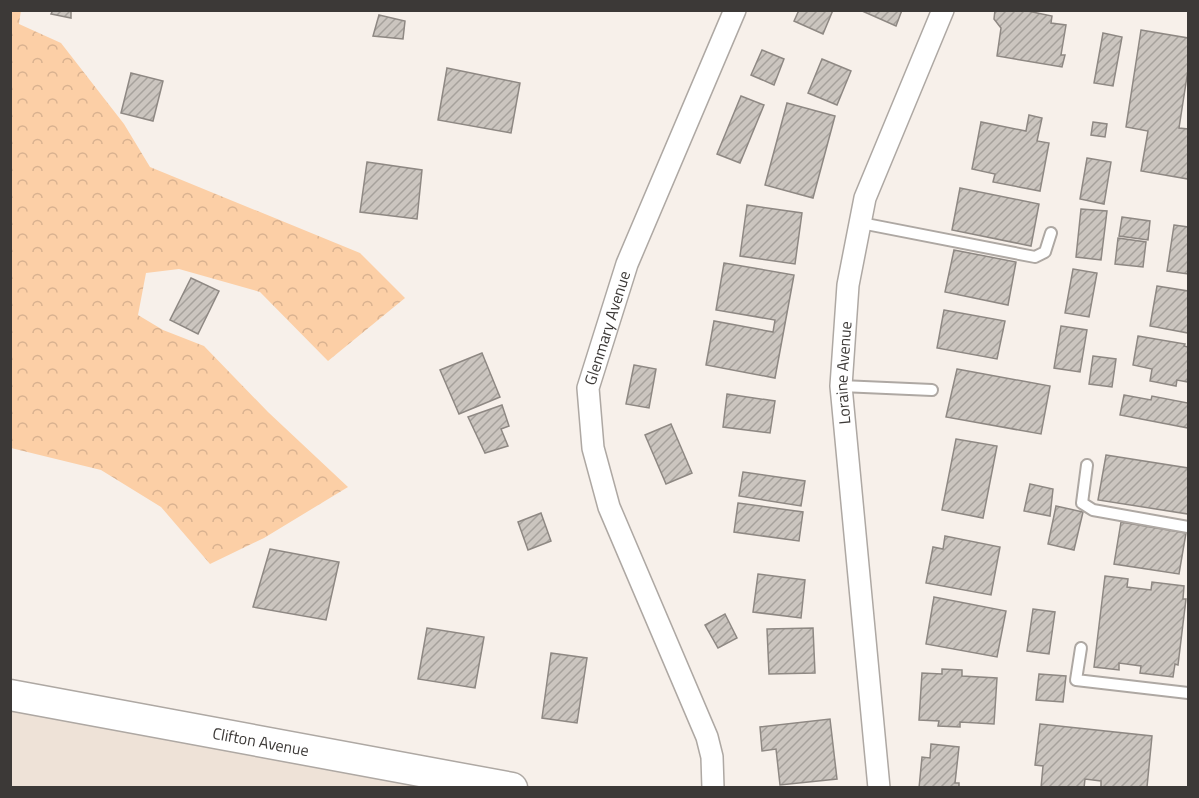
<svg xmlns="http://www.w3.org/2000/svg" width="1199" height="798" viewBox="0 0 1199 798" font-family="'Titillium Web',sans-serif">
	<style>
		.built { fill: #eee2d7 }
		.forest { fill: url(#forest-crowns) }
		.building { fill: url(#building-hatch); stroke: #8e8883; stroke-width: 1.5 }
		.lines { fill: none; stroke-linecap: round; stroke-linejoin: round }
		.service-casing { stroke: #aea8a3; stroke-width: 14 }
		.minor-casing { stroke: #aea8a3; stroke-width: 24 }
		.secondary-casing { stroke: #aea8a3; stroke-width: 33 }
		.service { stroke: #fff; stroke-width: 10 }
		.minor { stroke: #fff; stroke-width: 21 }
		.secondary { stroke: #fff; stroke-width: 30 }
		.labels { text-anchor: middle; stroke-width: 6; stroke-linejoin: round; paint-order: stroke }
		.street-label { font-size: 16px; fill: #3c3937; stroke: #fff }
	</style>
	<defs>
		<pattern id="forest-crowns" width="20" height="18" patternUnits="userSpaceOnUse" patternTransform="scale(1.5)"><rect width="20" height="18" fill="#fccfa6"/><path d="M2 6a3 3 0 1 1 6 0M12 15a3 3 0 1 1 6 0" fill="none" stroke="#d9b290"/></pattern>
		<pattern id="building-hatch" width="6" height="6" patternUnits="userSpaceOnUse" patternTransform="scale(1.5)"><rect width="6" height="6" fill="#cbc5bf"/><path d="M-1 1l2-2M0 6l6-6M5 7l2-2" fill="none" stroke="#a6a19c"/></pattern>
	</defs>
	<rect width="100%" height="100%" fill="#f7f0ea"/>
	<path class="built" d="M10 695 442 787H11Z"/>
	<path class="forest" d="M21 10 19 24 61 43 124 124 150 167 360 253 405 298 328 361 260 292 179 269 146 273 138 315 163 330 204 346 268 412 348 487 264 538 210 564 161 507 101 470 11 448 10 11Z"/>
	<g class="building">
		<path d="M53 10H71V18L51 14Z"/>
		<path d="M799 10H833L823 34 794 21Z"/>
		<path d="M860 10H902L896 26Z"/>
		<path d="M995 10H1023L1052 16 1051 23 1066 25 1061 55H1065L1062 67 997 56 1001 28 994 19Z"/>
		<path d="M379 15 405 21 403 39 373 36Z"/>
		<path d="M1141 30 1188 38V70L1179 128 1188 129V179L1141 171 1148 131 1126 127Z"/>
		<path d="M1103 33 1122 37 1113 86 1094 83Z"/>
		<path d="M762 50 784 59 774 85 751 75Z"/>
		<path d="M822 59 851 71 837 105 808 93Z"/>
		<path d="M447 68 520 83 511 133 438 120Z"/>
		<path d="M131 73 163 81 153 121 121 113Z"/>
		<path d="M741 96 764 105 740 163 717 154Z"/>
		<path d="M787 103 835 116 813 198 765 185Z"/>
		<path d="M1029 115 1042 118 1037 141 1049 143 1040 191 993 182 995 174 972 169 981 122 1026 131Z"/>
		<path d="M1093 122 1107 124 1105 137 1091 135Z"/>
		<path d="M1087 158 1111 162 1104 204 1080 199Z"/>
		<path d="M367 162 422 170 417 219 360 212Z"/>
		<path d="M960 188 1039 204 1031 246 952 230Z"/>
		<path d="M747 205 802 213 795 264 740 256Z"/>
		<path d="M1081 209 1107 211 1101 260 1076 257Z"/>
		<path d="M1122 217 1150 221 1148 240 1119 236Z"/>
		<path d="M1174 225 1188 227V274L1167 271Z"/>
		<path d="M1118 238 1146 242 1143 267 1115 264Z"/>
		<path d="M954 250 1016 262 1008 305 945 292Z"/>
		<path d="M724 263 794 275 775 378 706 365 714 321 773 332 775 320 716 310Z"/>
		<path d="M1073 269 1097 273 1089 317 1065 313Z"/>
		<path d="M191 278 219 291 198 334 170 320Z"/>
		<path d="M1157 286 1188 291V333L1150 326Z"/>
		<path d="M944 310 1005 321 997 359 937 348Z"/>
		<path d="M1061 326 1087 330 1080 372 1054 368Z"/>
		<path d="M1138 336 1185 344 1184 346 1188 347V382L1177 380 1176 386 1150 381 1152 369 1133 365Z"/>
		<path d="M482 353 500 397 459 414 440 370Z"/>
		<path d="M1093 356 1116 359 1112 387 1089 384Z"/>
		<path d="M634 365 656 369 649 408 626 404Z"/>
		<path d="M957 369 1050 386 1041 434 946 417Z"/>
		<path d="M727 394 775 401 770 433 723 427Z"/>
		<path d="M1124 395 1151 400 1152 396 1188 403V428L1120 415Z"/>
		<path d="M502 405 509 426 501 429 508 446 485 453 468 417Z"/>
		<path d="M671 424 692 473 666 484 645 435Z"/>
		<path d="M956 439 997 446 983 518 942 510Z"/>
		<path d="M1106 455 1188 468V514L1098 500Z"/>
		<path d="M743 472 805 481 801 506 739 496Z"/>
		<path d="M1030 484 1053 489 1050 516 1024 511Z"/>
		<path d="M738 503 803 512 799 541 734 532Z"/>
		<path d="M1056 506 1083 512 1074 550 1048 544Z"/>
		<path d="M541 513 551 541 528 550 518 522Z"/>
		<path d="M1121 522 1186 533 1179 574 1114 564Z"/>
		<path d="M945 536 1000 547 991 595 926 583 933 547 943 549Z"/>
		<path d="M270 549 339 562 326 620 253 607Z"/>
		<path d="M758 574 805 580 801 618 753 612Z"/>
		<path d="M1105 576 1128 579 1127 587 1151 590 1152 582 1184 586 1183 599H1186L1178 665 1175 664 1173 677 1140 673 1141 666 1119 663V670L1094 667Z"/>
		<path d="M934 597 1006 611 997 657 926 644Z"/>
		<path d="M1033 609 1055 612 1049 654 1027 651Z"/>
		<path d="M725 614 737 638 718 648 705 625Z"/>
		<path d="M427 628 484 637 475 688 418 679Z"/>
		<path d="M813 628 815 673 769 674 767 629Z"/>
		<path d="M551 653 587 658 577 723 542 718Z"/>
		<path d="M942 669 962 670V676L997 678 994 724 960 722V727L938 726 939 721 919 720 922 673 942 674Z"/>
		<path d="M1039 674 1066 676 1063 702 1036 700Z"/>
		<path d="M830 719 837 779 780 785 776 749 762 751 760 727Z"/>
		<path d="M1040 724 1152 736 1147 787H1101V781L1085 779 1084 788H1041L1043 766 1035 765Z"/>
		<path d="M931 744 959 747 955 783H959V788H919L922 757 930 758Z"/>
	</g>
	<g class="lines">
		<g class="service-casing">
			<g id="service">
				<path d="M861 223 1035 257 1045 252 1051 233"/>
				<path d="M841 386 932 390"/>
				<path d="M1087 465 1082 503 1093 510 1188 527"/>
				<path d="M1081 648 1076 680 1188 693"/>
			</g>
		</g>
		<g class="minor-casing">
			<g id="minor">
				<path id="s1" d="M713 788 712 757 707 737 609 507 593 448 588 388 627 264 735 10"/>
				<path id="s2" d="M879 788 841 386 848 285 865 198 943 10"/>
			</g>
		</g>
		<g class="secondary-casing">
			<g id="secondary">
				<path id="s3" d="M10 695 512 788"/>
			</g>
		</g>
		<use href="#service" class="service"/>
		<use href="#minor" class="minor"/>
		<use href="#secondary" class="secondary"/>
	</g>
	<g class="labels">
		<g class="street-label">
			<text dy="6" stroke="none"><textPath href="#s1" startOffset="486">Glenmary Avenue</textPath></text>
			<text dy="6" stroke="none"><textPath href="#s2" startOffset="417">Loraine Avenue</textPath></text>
			<text dy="6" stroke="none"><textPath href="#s3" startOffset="255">Clifton Avenue</textPath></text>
		</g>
	</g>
	<rect width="1199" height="798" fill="none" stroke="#3c3937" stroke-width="24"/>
</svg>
